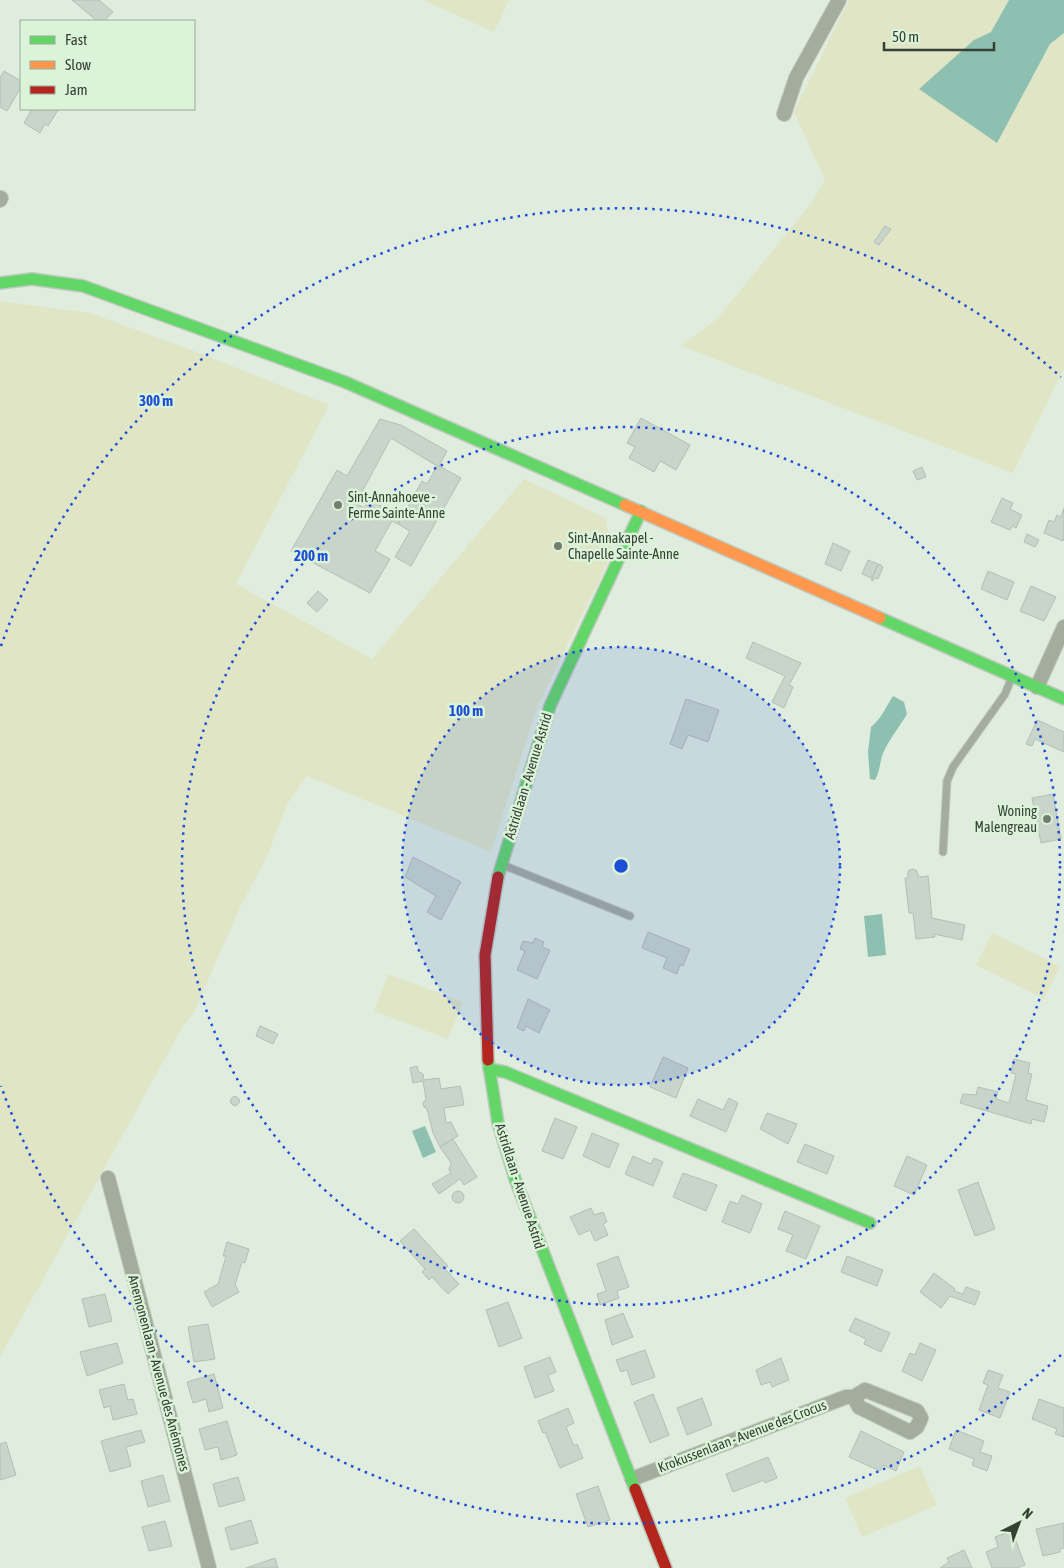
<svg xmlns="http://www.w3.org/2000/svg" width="1064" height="1568" viewBox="0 0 1064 1568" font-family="'Asap Condensed',sans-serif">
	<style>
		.green { fill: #dfe5c5 }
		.water { fill: #8dc0b1 }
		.building { fill: #c9d5cb; stroke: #b3bfb5 }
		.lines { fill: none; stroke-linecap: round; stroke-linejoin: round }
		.lane-casing { stroke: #bfc9be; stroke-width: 9 }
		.street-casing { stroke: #bfc9be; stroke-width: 16 }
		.fast-casing { stroke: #bfc9be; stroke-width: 14 }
		.slow-casing { stroke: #bfc9be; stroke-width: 14 }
		.jam-casing { stroke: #bfc9be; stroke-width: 14 }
		.lane { stroke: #a4ac9d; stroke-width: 7 }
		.street { stroke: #a4ac9d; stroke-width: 14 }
		.fast { stroke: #63d668; stroke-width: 11 }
		.slow { stroke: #ff974d; stroke-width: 11 }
		.jam { stroke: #b3261e; stroke-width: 11 }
		.ring { fill: none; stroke: #1d4ed8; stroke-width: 2.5; stroke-dasharray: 2.5 5 }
		.poi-dot { fill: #727d70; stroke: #dbf3d8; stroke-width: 2 }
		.labels { text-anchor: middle; stroke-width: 5; stroke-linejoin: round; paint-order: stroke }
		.poi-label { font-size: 14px; fill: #364035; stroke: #dbf3d8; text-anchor: start }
		.street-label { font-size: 14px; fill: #364035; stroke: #dbf3d8 }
		.centre { fill: #1d4ed8; stroke: #dbf3d8; stroke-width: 2.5 }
		.ring-label { font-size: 15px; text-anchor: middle; font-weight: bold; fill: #1d4ed8; stroke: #dbf3d8; stroke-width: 5; stroke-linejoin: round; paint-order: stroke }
	</style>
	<rect width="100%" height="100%" fill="#e0edde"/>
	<g class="green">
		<path d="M423 0H509L494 32Z"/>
		<path d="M849 0H1009L991 32 974 40 997 143 1050 44 1064 33V368L1013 473 681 346 718 318 812 202 825 180 794 112Z"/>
		<path d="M0 301 90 313 194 351 329 405 236 584 372 659 524 479 606 518 612 554 537 707 491 852 307 776 288 803 266 859 242 903 193 1014 183 1026 0 1357Z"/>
		<path d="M992 933 1060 966 1044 999 976 965Z"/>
		<path d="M388 974 463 1002 448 1039 374 1011Z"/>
		<path d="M920 1466 937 1505 862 1537 845 1498Z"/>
	</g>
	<g class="water">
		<path d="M1009 0H1064V33L1050 44 997 143 919 89 974 40 991 32Z"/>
		<path d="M893 696 904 702 907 714C900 726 891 737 885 749 879 760 881 770 875 780L870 779 868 752 871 727C882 718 885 708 893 696Z"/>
		<path d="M882 914 886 955 868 957 864 916Z"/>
		<path d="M425 1126 436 1152 423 1158 412 1131Z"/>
	</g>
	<g class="building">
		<path d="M72 0H99L113 12 104 21H97Z"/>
		<path d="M4 71 21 81V87L7 111 0 107V78Z"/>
		<path d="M32 109H56L58 110 48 126 45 124 40 133 24 123Z"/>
		<path d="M885 226 891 229 879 245 874 242Z"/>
		<path d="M641 418 690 445 676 470 660 461 654 472 629 458 635 447 627 443Z"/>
		<path d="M380 419 401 425 447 451 439 466 461 478 411 566 395 557 410 531 398 524 422 481 427 484 437 466 391 438 356 503 364 508 369 499 401 517 398 524 392 521 375 551 390 559 370 593 291 551 337 470 347 476Z"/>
		<path d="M922 467 926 477 917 480 913 471Z"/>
		<path d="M1002 498 1013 503 1010 509 1022 515 1016 528 1012 526 1010 530 991 522Z"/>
		<path d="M1064 508V538L1063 541 1044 533 1049 520 1054 522 1057 515 1061 517Z"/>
		<path d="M1027 534 1039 540 1035 547 1024 542Z"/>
		<path d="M833 543 850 551 841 571 825 564Z"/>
		<path d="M868 560 878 564 872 578 862 574Z"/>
		<path d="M880 564 883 567 878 579 874 578 873 581 871 580 878 565Z"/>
		<path d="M988 571 1014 582 1007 600 981 589Z"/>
		<path d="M1031 586 1056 597 1044 621 1020 611Z"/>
		<path d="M318 591 328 600 317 612 307 603Z"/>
		<path d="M753 642 801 663 789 685 793 687 784 708 772 702 785 676 746 658Z"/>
		<path d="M686 699 719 710 708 742 688 735 682 749 670 744Z"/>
		<path d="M1037 720 1064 732V752L1035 739 1032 746 1026 744Z"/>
		<path d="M1053 794 1061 839 1041 843 1032 798Z"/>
		<path d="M413 857 461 882 441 920 427 912 436 896 405 877Z"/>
		<path d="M912 869 916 870 919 877 928 876 932 918 965 925 962 940 934 934 935 937 916 939 913 913H909L905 878H908V871Z"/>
		<path d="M648 932 690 949 683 966 680 965 677 974 663 968 667 958 642 948Z"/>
		<path d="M535 938 544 942 542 947 550 950 537 979 517 970 525 951 520 949 523 941 533 943Z"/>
		<path d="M528 999 550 1010 539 1033 526 1026 524 1031 517 1028Z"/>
		<path d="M260 1026 278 1034 273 1044 256 1036Z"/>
		<path d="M663 1057 688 1068 676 1098 650 1087Z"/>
		<path d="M1014 1059 1030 1063 1028 1073 1032 1074 1026 1100 1048 1106 1044 1122 1032 1119 1031 1124 960 1103 963 1094 976 1095 978 1087 998 1092 996 1099 1009 1103 1016 1074 1011 1073Z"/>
		<path d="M417 1066 418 1071 423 1074 424 1080 439 1078 441 1089 460 1086 461 1089 464 1105 444 1108 446 1123 451 1122 458 1136 440 1147 433 1133 427 1109 424 1107 423 1103 426 1099 423 1081 413 1083 410 1068Z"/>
		<circle cx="235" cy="1101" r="4.5"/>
		<path d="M729 1098 738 1103 726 1132 690 1116 698 1099 723 1110Z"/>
		<path d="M767 1113 797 1124 788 1144 760 1129Z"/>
		<path d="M555 1118 577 1127 563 1159 542 1151Z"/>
		<path d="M592 1133 619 1144 609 1168 583 1156Z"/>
		<path d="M453 1139 477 1177 464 1185 460 1179 439 1194 432 1184 451 1173 449 1170 451 1163 440 1147Z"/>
		<path d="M805 1144 834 1156 827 1174 797 1162Z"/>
		<path d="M633 1156 651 1164 654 1158 663 1162 653 1186 625 1174Z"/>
		<path d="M907 1156 927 1165 914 1195 894 1186Z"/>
		<path d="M683 1173 717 1185 706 1211 673 1197Z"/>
		<path d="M978 1182 995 1229 975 1236 958 1190Z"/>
		<circle cx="458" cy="1197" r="6"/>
		<path d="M742 1195 762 1204 750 1233 722 1222 730 1201 738 1204Z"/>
		<path d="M591 1208 594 1215 603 1212 607 1222 603 1224 608 1235 595 1241 590 1230 579 1235 570 1217Z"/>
		<path d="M785 1211 820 1226 806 1259 786 1251 793 1235 778 1229Z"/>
		<path d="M414 1229 448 1266 445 1269 459 1284 448 1294 432 1277 429 1280 422 1272 425 1269 400 1241Z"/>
		<path d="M227 1242 249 1249 245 1263 242 1262 235 1285 239 1292 212 1307 204 1292 218 1284 226 1256H223Z"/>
		<path d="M618 1256 629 1287 617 1291 619 1298 600 1305 597 1294 606 1291 597 1264Z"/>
		<path d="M847 1256 883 1270 877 1286 841 1272Z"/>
		<path d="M934 1273 955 1289 954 1291 963 1294 966 1287 980 1292 975 1305 950 1296 941 1308 920 1292Z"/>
		<path d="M105 1294 112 1321 89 1327 82 1299Z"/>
		<path d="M508 1302 522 1338 499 1347 486 1310Z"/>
		<path d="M623 1313 633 1337 612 1345 605 1320Z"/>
		<path d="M855 1318 890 1333 881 1352 864 1344 866 1339 849 1331Z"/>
		<path d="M208 1324 215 1359 194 1362 188 1327Z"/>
		<path d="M117 1343 123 1363 87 1376 80 1352Z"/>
		<path d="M920 1343 936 1350 922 1381 902 1371 910 1353 915 1355Z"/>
		<path d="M645 1350 655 1377 632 1385 627 1370 621 1372 616 1360Z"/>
		<path d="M550 1357 556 1372 548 1375 554 1391 535 1398 524 1367Z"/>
		<path d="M781 1358 789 1380 772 1387 770 1382 761 1385 756 1370Z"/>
		<path d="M988 1370 1003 1375 998 1388 1010 1392 1000 1418 979 1410 988 1385 983 1383Z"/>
		<path d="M214 1374 223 1408 209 1412 206 1399 193 1403 187 1382Z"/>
		<path d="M124 1384 128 1400 133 1399 137 1414 113 1420 110 1406 104 1408 99 1390Z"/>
		<path d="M653 1394 669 1435 650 1443 634 1402Z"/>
		<path d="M702 1398 712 1425 687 1435 677 1408Z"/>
		<path d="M1039 1399 1064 1408V1437L1055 1434 1057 1429 1032 1419Z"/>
		<path d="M568 1408 574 1423 566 1427 574 1446 577 1444 583 1458 560 1468 545 1432 543 1433 538 1421Z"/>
		<path d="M227 1421 237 1455 221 1460 218 1447 205 1450 199 1429Z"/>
		<path d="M141 1430 145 1442 126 1447 131 1466 110 1472 101 1441Z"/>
		<path d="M956 1430 984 1441 980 1452 992 1456 987 1471 972 1465 974 1459 949 1449Z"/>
		<path d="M861 1431 904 1452 896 1471 883 1465 880 1471 849 1457Z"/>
		<path d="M6 1442 16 1475 0 1480V1444Z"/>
		<path d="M768 1457 777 1478 765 1483 764 1480 733 1492 726 1474Z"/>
		<path d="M163 1475 170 1501 148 1507 141 1481Z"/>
		<path d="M238 1477 245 1500 219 1507 213 1484Z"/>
		<path d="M598 1486 610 1520 588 1527 576 1494Z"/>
		<path d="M251 1520 258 1543 231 1550 225 1528Z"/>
		<path d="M165 1521 172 1546 149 1551 142 1527Z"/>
		<path d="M1064 1523V1548L1060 1549V1552L1043 1556 1036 1529Z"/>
		<path d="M1012 1531 1025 1565 1017 1568H992L986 1552 998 1547 995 1537Z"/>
		<path d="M964 1550 972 1568H940L949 1562 947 1558Z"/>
		<path d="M275 1558 278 1568H246Z"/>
	</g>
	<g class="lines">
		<g class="lane-casing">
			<g id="lane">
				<path d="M943 852 947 781 953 767 1005 694 1012 677"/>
				<path d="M503 865 630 916"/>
			</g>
		</g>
		<g class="street-casing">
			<g id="street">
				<path d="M784 114 796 78 839 0"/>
				<path d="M0 200 1 198"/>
				<path d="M1037 687 1064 627"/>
				<path d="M108 1178 209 1568"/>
				<path d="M632 1479 846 1397H854L859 1407 910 1432 917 1427 921 1418 917 1411 865 1390 854 1397"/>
			</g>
		</g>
		<g class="fast-casing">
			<g id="fast">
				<path d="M0 283 32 279 83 286 345 382 625 505"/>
				<path d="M880 618 1064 699"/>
				<path d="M498 877 550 706 641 511"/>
				<path d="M488 1060 498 1123 515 1179 635 1489"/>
				<path d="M489 1069 505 1072 870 1223"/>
			</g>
		</g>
		<g class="slow-casing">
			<path id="slow" d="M625 505 880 618"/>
		</g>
		<g class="jam-casing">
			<g id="jam">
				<path d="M488 1060 485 955 498 877"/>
				<path d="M635 1489 666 1568"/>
			</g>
		</g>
		<use href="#lane" class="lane"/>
		<use href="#street" class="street"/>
		<use href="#fast" class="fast"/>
		<use href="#slow" class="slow"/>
		<use href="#jam" class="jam"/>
	</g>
	<circle cx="621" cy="866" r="219" fill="#1d4ed8" fill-opacity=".12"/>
	<g class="ring">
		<circle cx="621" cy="866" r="219"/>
		<circle cx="621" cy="866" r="439"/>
		<path d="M1061 1355A658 658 0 0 1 1 1086M1 646A658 658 0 0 1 1061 377"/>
	</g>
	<g class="poi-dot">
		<circle cx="338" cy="505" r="5"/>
		<circle cx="558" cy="546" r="5"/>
		<circle cx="1047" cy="819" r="5"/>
	</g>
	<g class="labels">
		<g class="poi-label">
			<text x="348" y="502">Sint-Annahoeve -<tspan x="348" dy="16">Ferme Sainte-Anne</tspan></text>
			<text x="568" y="543">Sint-Annakapel -<tspan x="568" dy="16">Chapelle Sainte-Anne</tspan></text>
			<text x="1037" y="816" text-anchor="end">Woning<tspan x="1037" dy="16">Malengreau</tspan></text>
		</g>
		<g class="street-label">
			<text transform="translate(528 776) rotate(-73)" y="5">Astridlaan - Avenue Astrid</text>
			<text transform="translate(520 1186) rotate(72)" y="5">Astridlaan - Avenue Astrid</text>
			<text transform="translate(159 1373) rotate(75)" y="5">Anemonenlaan - Avenue des Anémones</text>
			<text transform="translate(742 1436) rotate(-21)" y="5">Krokussenlaan - Avenue des Crocus</text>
		</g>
	</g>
	<circle cx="621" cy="866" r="8" class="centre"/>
	<g class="ring-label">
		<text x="156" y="406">300 m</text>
		<text x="311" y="561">200 m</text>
		<text x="466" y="716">100 m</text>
	</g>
	<rect x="20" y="20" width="175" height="90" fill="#dbf3d8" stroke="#99ab97"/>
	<rect x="30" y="36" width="25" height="8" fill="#63d668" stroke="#99ab97"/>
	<text x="65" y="45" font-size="15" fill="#364035">Fast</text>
	<rect x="30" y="61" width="25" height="8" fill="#ff974d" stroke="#99ab97"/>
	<text x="65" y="70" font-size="15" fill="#364035">Slow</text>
	<rect x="30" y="86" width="25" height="8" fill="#b3261e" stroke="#99ab97"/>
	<text x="65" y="95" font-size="15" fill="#364035">Jam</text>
	<g transform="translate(1019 1523) rotate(42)" stroke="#dbf3d8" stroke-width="4" paint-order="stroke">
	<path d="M0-4L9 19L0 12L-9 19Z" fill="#364035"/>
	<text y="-8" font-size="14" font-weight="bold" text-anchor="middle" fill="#364035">N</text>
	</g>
	<path d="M884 42v8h110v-8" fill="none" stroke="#364035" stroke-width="2.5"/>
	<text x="892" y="42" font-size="15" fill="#364035" stroke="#dbf3d8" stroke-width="4" paint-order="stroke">50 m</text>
</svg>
